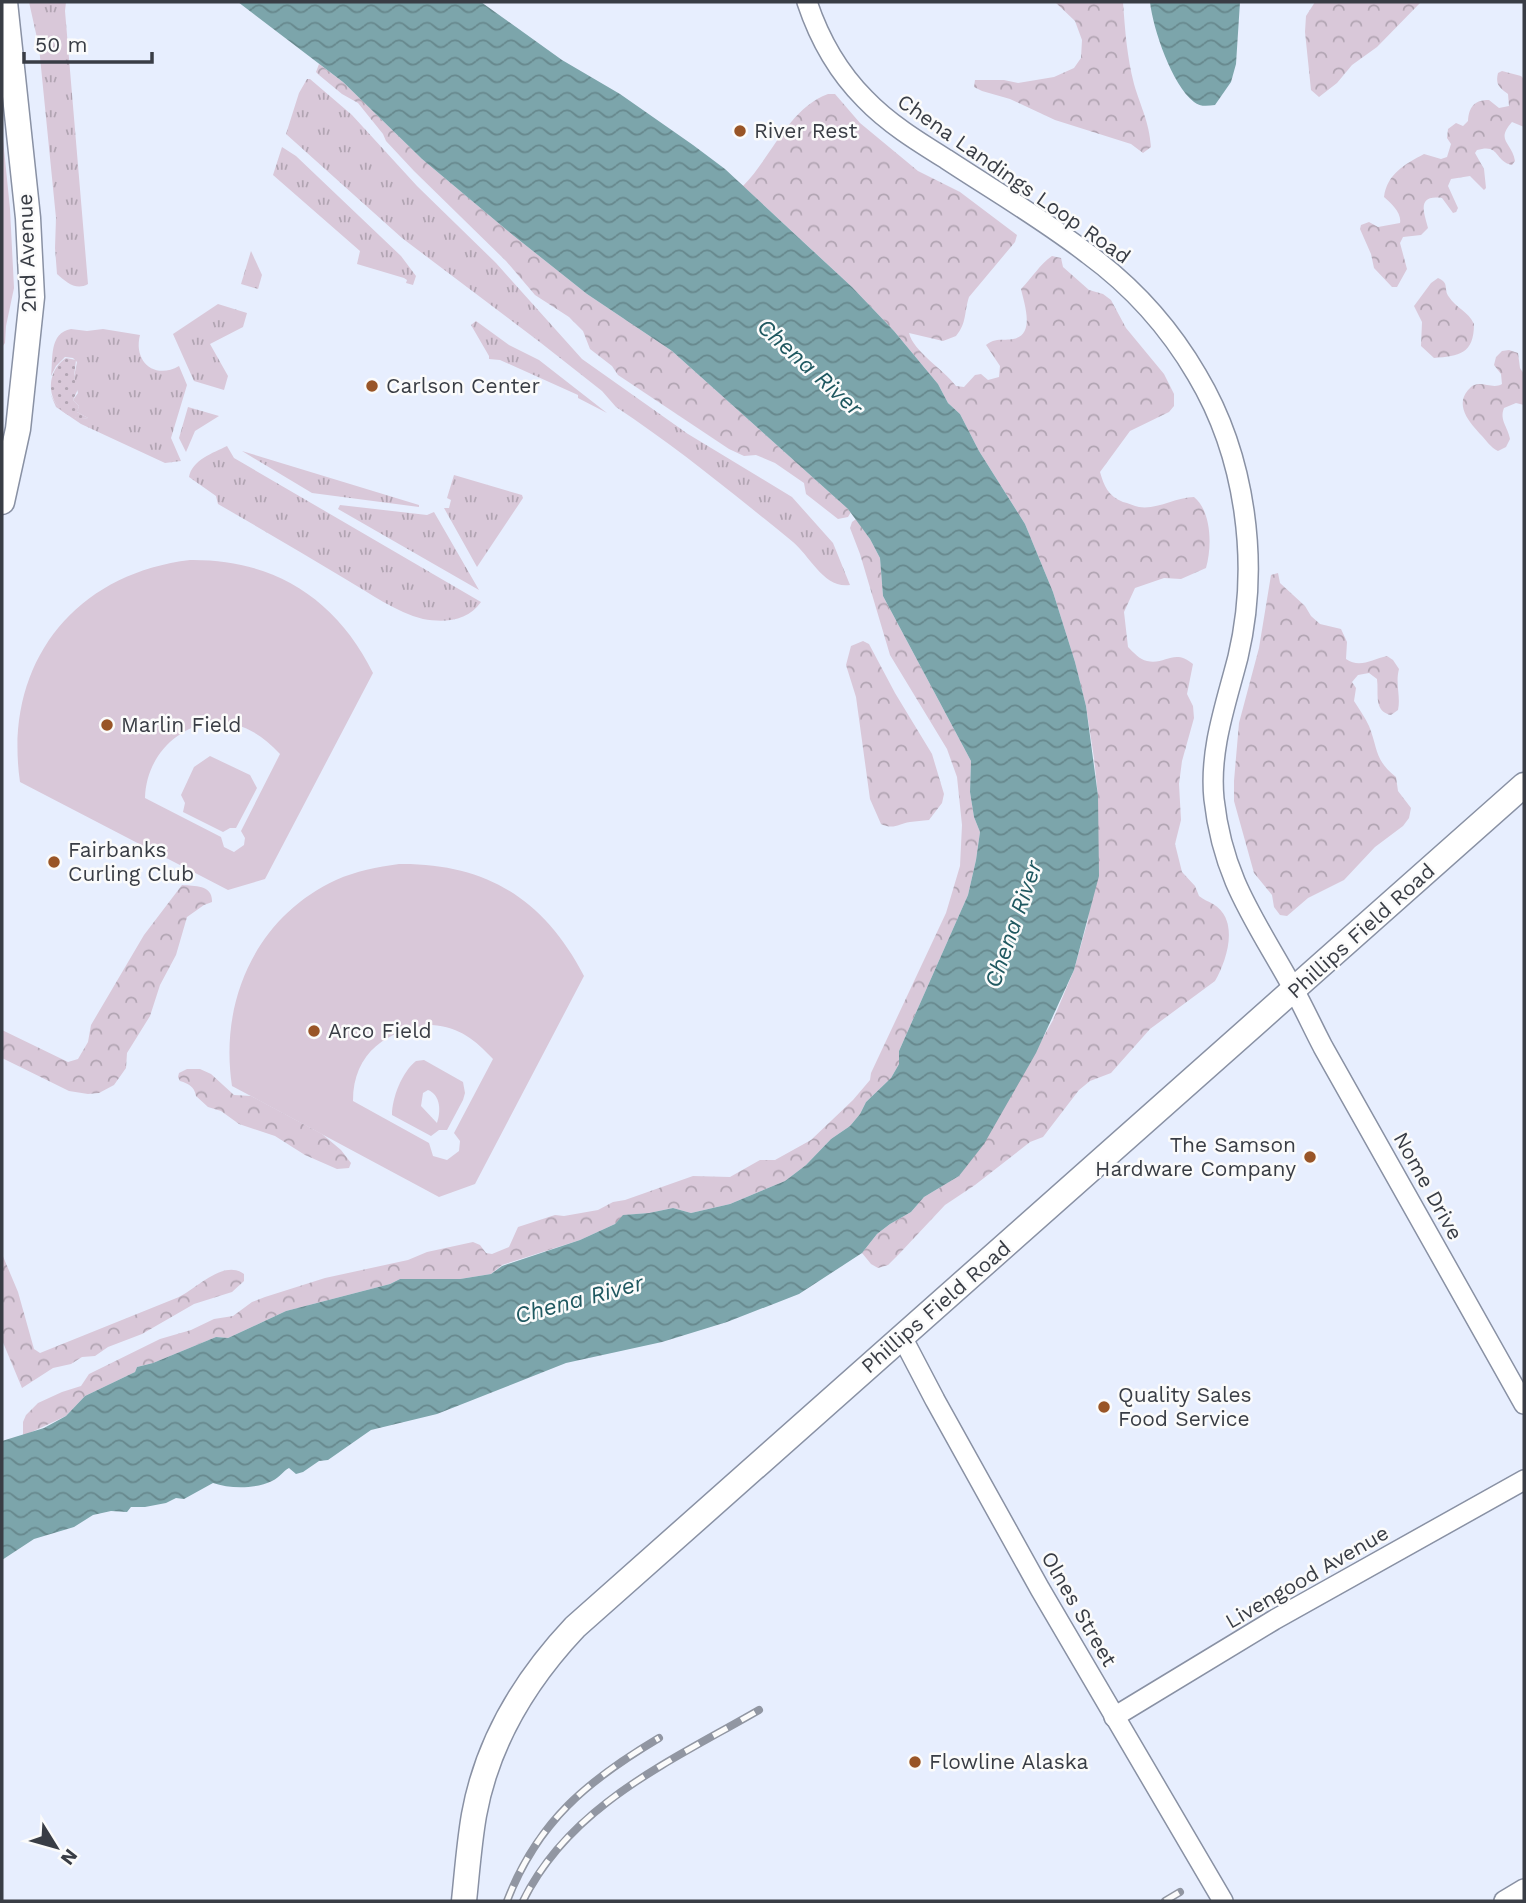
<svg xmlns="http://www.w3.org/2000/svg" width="1526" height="1903" viewBox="0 0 1526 1903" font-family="'Work Sans',sans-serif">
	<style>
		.grass { fill: url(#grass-tufts) }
		.forest { fill: url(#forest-crowns) }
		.park { fill: #d9c8d9; fill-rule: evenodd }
		.garden { fill: url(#garden-dots) }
		.water { fill: url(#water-waves) }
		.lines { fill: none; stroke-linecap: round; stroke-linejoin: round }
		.minor-casing { stroke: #8991a4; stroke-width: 22 }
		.tertiary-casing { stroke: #8991a4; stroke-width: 27 }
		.minor { stroke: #fff; stroke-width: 19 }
		.tertiary { stroke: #fff; stroke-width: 24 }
		.rail-casing { stroke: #9196a2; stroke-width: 8 }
		.rail { stroke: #fbfbfb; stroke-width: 5; stroke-dasharray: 16; stroke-linecap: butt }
		.poi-dot { fill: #995527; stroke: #fbfbfb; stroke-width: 2.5 }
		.labels { text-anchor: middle; stroke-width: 5; stroke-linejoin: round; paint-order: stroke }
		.poi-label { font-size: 21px; fill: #393d45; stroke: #fbfbfb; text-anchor: start }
		.street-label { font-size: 21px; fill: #393d45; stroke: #fbfbfb }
		.water-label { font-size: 23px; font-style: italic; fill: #1f5860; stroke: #fbfbfb }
	</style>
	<defs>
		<pattern id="grass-tufts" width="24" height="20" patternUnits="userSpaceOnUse" patternTransform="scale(1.75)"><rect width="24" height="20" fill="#d9c8d9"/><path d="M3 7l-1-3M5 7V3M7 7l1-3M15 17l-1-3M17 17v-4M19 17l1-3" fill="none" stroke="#b1a4b2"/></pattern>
		<pattern id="forest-crowns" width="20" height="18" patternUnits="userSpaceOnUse" patternTransform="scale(1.75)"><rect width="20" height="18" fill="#d9c8d9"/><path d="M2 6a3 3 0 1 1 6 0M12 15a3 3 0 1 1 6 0" fill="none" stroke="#b1a4b2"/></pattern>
		<pattern id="garden-dots" width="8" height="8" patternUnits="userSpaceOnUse" patternTransform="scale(1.75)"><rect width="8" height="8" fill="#d9c8d9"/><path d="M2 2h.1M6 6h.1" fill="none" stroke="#b1a4b2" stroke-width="1.8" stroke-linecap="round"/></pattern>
		<pattern id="water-waves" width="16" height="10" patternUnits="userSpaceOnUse" patternTransform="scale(1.75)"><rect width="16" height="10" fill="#7ca5ab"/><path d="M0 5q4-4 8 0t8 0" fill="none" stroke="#67888d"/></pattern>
	</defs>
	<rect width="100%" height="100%" fill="#e7eefe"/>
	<g class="grass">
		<path d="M29 2H66L65 11 88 284C76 291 66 282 57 274L55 248 56 218 39 47Z"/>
		<path d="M307 79H310L352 115 417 186 496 263 582 359 688 434 792 497 833 543 850 585C824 589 810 556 793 542 735 495 678 448 616 407L602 391 541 343 402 238 286 134 299 93Z"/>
		<path d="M282 147 296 156 401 256 416 276 413 285 406 283 407 280 404 278 357 264 360 251 273 175Z"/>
		<path d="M251 251 262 275 258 289 241 284Z"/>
		<path d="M218 304 247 313 243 327 210 344 228 376 224 390 194 381 173 334Z"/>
		<path d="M476 321 509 345 539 360 607 413 578 398V395L500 360 489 359V356L471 325Z"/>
		<path d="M71 329 87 331 103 329 140 335C133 362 155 380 179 366L187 385 171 438 181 461 165 463 81 424 56 407 50 393C57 409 70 420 88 418L77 412 79 406 73 400 78 393 74 377 77 362 73 358 65 357 56 366 51 376C53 358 49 333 71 329Z"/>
		<path d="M188 407 219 416 195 431 186 452 179 438Z"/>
		<path d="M227 446 234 458 481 602C468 621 445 623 423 619 396 612 371 594 347 580 304 554 261 529 218 504L216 496 189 477C192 460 213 453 227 446Z"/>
		<path d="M242 451 419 505V507L312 493Z"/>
		<path d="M454 475 522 495 523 498 477 567 444 508H449L451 500 447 498Z"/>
		<path d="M340 505 427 515 434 512 479 590 338 509Z"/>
	</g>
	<g class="forest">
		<path d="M1055 2H1123C1125 30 1127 57 1134 84 1141 108 1149 121 1151 147L1143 153 1131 144 1055 120 1010 99 982 91 974 87 975 80H1004L1018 83 1054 77 1074 68 1081 58 1082 40 1075 21Z"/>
		<path d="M1315 2H1421L1377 47 1352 65 1337 83 1319 97 1311 90 1305 32 1306 16Z"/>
		<path d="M319 64 343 82 422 159 514 236 587 294 672 351 848 509 851 512 848 517 838 519 806 494 804 483 775 463 756 455 744 456 729 449 618 375 612 366 590 349 583 331 569 317 535 295 506 261 414 171 386 141 383 134 358 103 342 94 319 75 316 72Z"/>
		<path d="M1502 71 1521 76 1524 79V127L1512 122C1495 141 1512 142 1515 161L1512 165C1494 161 1500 143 1477 150L1475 153 1484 169 1486 188 1484 190 1470 176 1451 179 1448 186 1458 208 1456 212 1453 213 1442 198C1415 194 1425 215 1428 228L1421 235 1403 237 1400 243 1407 269 1397 287H1392L1374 268 1371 254 1360 229 1361 225 1369 222 1378 227 1400 223C1402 213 1391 203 1384 197 1387 174 1405 164 1424 154L1441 159 1447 157 1451 144 1447 138 1448 129 1456 123 1463 126 1468 121C1469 107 1474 100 1489 100L1499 108 1509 106 1508 94C1500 88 1495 85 1498 73Z"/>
		<path d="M828 94H835L860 123 918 171 960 192 1017 235 1015 242 969 297C964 312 967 323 956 336L943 341 909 333C913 351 943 369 956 386L964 387 975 375 981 374 988 380 999 377 1000 366 986 345C996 337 1002 341 1013 339 1036 335 1024 303 1021 289 1032 278 1040 264 1052 256L1061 258 1063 267 1089 290 1103 294 1111 300 1126 328 1164 374 1174 394V406L1169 412 1130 431 1100 472C1104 486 1108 496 1123 502 1128 503 1134 506 1139 507 1157 510 1176 497 1194 497 1212 512 1212 547 1206 568L1181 579 1164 578 1135 588 1124 612 1128 647C1133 652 1140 660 1147 661 1166 665 1174 648 1193 664L1187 694 1193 706 1194 718 1182 761 1179 784 1181 820 1175 844 1182 872 1195 886 1199 896C1204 900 1208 901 1213 904 1240 920 1227 960 1215 981L1150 1029 1111 1073 1090 1081 1079 1090 1043 1137 1030 1142 975 1185 945 1205 900 1253 888 1265 878 1268 871 1264 862 1253 877 1234 890 1224 911 1212 924 1197 959 1176 1010 1097 1053 1020 1074 970 1088 920 1098 796 1094 758 1086 706 1075 662 1053 592 1025 524 979 451 960 414 948 403 938 384 894 331 852 287 743 186C771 158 788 109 828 94Z"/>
		<path d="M1438 278C1450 283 1443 289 1449 297 1456 308 1468 311 1474 324 1474 354 1459 356 1434 358L1421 346 1422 322 1414 306 1431 283Z"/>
		<path d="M1509 350 1518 353 1520 368 1524 374V405L1516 403 1504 408C1499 420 1508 427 1510 439L1506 447 1498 451C1490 447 1487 441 1482 436 1470 423 1452 404 1471 387 1480 379 1492 390 1502 384L1501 374 1494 365 1496 357 1502 351Z"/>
		<path d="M856 519 870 539 880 558 883 596 971 761 970 792 974 817 980 832 976 860 968 895 899 1051V1064L891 1078 866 1102 860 1114 850 1126 831 1139 806 1165 785 1181 730 1204 691 1213 673 1208 649 1213 624 1215 615 1224 580 1240 502 1265 491 1274 460 1279H400L390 1284 286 1311 228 1338 216 1337 153 1363 137 1367 135 1372 85 1396 66 1416 23 1436V1422L26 1415 38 1403 62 1392 81 1386 89 1374 160 1339 191 1330 214 1319 233 1316 252 1302 265 1297 325 1278 408 1260 427 1252 473 1242 480 1245 486 1253 492 1254 509 1247 518 1227 555 1215 564 1216 598 1210 613 1202 625 1200 693 1176 730 1177 760 1160H775L811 1140 853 1100 870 1080 871 1073 946 913 960 866 962 825 957 777 947 749 890 655 860 554 850 528 852 522Z"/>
		<path d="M1278 573 1280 583 1305 606 1311 616 1320 624 1341 629 1347 642 1346 659C1360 669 1372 659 1387 656L1393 660 1399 669C1395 684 1401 696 1398 710L1391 715C1373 711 1379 693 1377 679L1369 673 1358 675 1352 682 1356 688 1354 701C1359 709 1365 717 1369 726 1378 748 1374 760 1396 777L1398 791 1411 808 1409 818 1403 826 1375 847 1344 880 1308 898 1287 916 1280 915 1274 907 1272 895 1254 873 1234 801V781L1239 723 1259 648 1271 575Z"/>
		<path d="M863 641 869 644 895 693 932 754 944 794 942 803 929 820C922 821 916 821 910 822 898 824 894 830 881 824L870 799 856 697 846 665 851 646Z"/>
		<path d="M182 885C195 886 213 885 212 902L204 905 187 917 176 955 160 985 150 1016 127 1053 126 1068 114 1085 99 1093 88 1094 69 1091 2 1058V1030L68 1062 78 1059 88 1042 91 1025 144 935Z"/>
		<path d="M187 1069H200L211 1074 234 1095 251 1096 322 1134 341 1150 351 1163 349 1168 337 1169 305 1155 275 1136 239 1124 221 1111 208 1107 196 1096C194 1086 189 1084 180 1081L178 1077 179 1073Z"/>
		<path d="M2 1254 18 1292 34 1349 40 1353 179 1297C197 1288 224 1259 244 1274V1281L232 1292 194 1304 142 1334 108 1347 95 1356 82 1357 71 1364 53 1368 22 1388 2 1340Z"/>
	</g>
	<g class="park">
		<path d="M2 129 10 209 14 288 6 326 5 343 2 347Z"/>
		<path d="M190 560C273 559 336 598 373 673L265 879 228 890 20 782C3 665 73 574 190 560ZM212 722C242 722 260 733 280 754L241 831 245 838 244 845 234 852 224 847 221 837 145 798C146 759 174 728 212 722Z"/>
		<path d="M210 756 250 775 257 788 236 828H230L223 832 183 812 185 803 181 795 194 767Z"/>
		<path d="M399 864C486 863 544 899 584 976L475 1184 439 1197 232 1086C219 1001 256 917 336 880 356 871 377 867 399 864ZM432 1025C460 1027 475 1040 493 1059L454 1133 460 1141 459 1151 447 1160 433 1156 429 1143 353 1101C353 1052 388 1029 432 1025Z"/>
		<path d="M424 1060 463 1082 465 1093 463 1100 447 1130H439L431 1136 392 1115C392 1098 402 1072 416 1061ZM428 1090C441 1095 441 1112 437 1123L421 1106 423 1093Z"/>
	</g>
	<path class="garden" d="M66 358 76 360 74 377 78 389 73 400 79 406 77 412 88 418C53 423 37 378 66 358Z"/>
	<g class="water">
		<path d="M238 2H481L562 60 620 94 693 145 725 169 799 238 852 287 894 331 938 384 948 403 960 414 979 451 1025 524 1053 592 1075 662 1086 706 1098 796 1099 876 1074 970 1036 1053 984 1144 959 1176 924 1197 911 1212 890 1224 877 1234 862 1253 799 1294 727 1322 662 1342 566 1363 437 1414 371 1430 328 1460 319 1461 303 1472 296 1474 289 1468C283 1471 280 1477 272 1481 256 1489 230 1489 213 1483L184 1499 176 1498 166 1503 145 1507H131L127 1512 111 1511 93 1515 74 1527 34 1539 2 1560V1441L44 1428 66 1416 85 1396 135 1372 137 1367 153 1363 216 1337 228 1338 286 1311 390 1284 400 1279H460L491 1274 502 1266 580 1240 615 1224 623 1215 649 1213 673 1208 691 1213 730 1204 785 1181 806 1165 831 1139 850 1126 860 1114 866 1102 891 1078 899 1064V1051L968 895 976 860 980 832 974 817 970 792 971 761 883 596 880 558 870 539 848 509 672 351 587 294 514 236 422 159 343 82Z"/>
		<path d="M1150 2H1240L1236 64 1231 82 1215 105C1207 106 1200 107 1194 102 1172 85 1153 29 1150 2Z"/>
	</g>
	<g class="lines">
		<g class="minor-casing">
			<g id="minor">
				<path d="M807 2C819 38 838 72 865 99 888 123 917 141 946 159 993 190 1043 219 1088 254 1133 287 1169 327 1197 375 1246 457 1260 564 1238 657 1226 704 1209 750 1214 799 1223 881 1257 922 1294 990 1304 1008 1313 1028 1323 1047L1524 1404"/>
				<path d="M902 1337 935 1400 1040 1589 1223 1901"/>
				<path d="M1114 1717 1274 1620 1524 1480"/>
				<path d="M1504 1901 1524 1889"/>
			</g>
		</g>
		<g class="tertiary-casing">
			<g id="tertiary">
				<path d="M2 502 18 429 32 297 28 218 5 2"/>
				<path d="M464 1901C467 1873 469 1844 474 1815 487 1743 525 1680 575 1627L1524 785"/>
			</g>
		</g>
		<use href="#minor" class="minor"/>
		<use href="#tertiary" class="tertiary"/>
		<g class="rail-casing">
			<g id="rail">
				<path d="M507 1901C538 1821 587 1781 659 1738"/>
				<path d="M523 1901C570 1805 671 1761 759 1710"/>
				<path d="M1165 1901 1180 1892"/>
			</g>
		</g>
		<use href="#rail" class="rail"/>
	</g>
	<g class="poi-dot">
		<circle cx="740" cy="131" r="7"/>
		<circle cx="372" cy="386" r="7"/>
		<circle cx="107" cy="725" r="7"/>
		<circle cx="54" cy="862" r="7"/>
		<circle cx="314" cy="1031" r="7"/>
		<circle cx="1310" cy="1157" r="7"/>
		<circle cx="1104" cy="1407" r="7"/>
		<circle cx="915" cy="1762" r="7"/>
	</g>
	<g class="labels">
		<g class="poi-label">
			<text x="754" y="138">River Rest</text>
			<text x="386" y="393">Carlson Center</text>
			<text x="121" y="732">Marlin Field</text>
			<text x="68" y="857">Fairbanks<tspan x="68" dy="24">Curling Club</tspan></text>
			<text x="328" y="1038">Arco Field</text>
			<text x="1296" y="1152" text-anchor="end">The Samson<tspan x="1296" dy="24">Hardware Company</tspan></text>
			<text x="1118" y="1402">Quality Sales<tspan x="1118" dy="24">Food Service</tspan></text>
			<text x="929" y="1769">Flowline Alaska</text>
		</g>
		<g class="street-label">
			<text transform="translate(1014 179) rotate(35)" y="7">Chena Landings Loop Road</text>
			<text transform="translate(27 253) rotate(-92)" y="7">2nd Avenue</text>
			<text transform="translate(1361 931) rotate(-42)" y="7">Phillips Field Road</text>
			<text transform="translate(1428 1186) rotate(61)" y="7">Nome Drive</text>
			<text transform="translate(936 1307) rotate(-41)" y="7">Phillips Field Road</text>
			<text transform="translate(1307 1577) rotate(-30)" y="7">Livengood Avenue</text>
			<text transform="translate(1079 1609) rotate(60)" y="7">Olnes Street</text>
		</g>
		<g class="water-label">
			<text transform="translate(810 367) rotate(42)" y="8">Chena River</text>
			<text transform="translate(1013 924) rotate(-71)" y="8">Chena River</text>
			<text transform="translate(579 1299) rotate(-15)" y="8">Chena River</text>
		</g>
	</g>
	<rect width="1526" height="1903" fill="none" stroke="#393d45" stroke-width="7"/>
	<g transform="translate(56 1847) rotate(127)" stroke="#fbfbfb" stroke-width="5" paint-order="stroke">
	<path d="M0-5L12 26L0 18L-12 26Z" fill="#393d45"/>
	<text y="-10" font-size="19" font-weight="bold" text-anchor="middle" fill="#393d45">N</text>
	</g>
	<path d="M24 52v10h128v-10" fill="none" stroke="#393d45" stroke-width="3.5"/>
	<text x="35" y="52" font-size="21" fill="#393d45" stroke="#fbfbfb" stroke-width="5" paint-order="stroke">50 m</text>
</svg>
